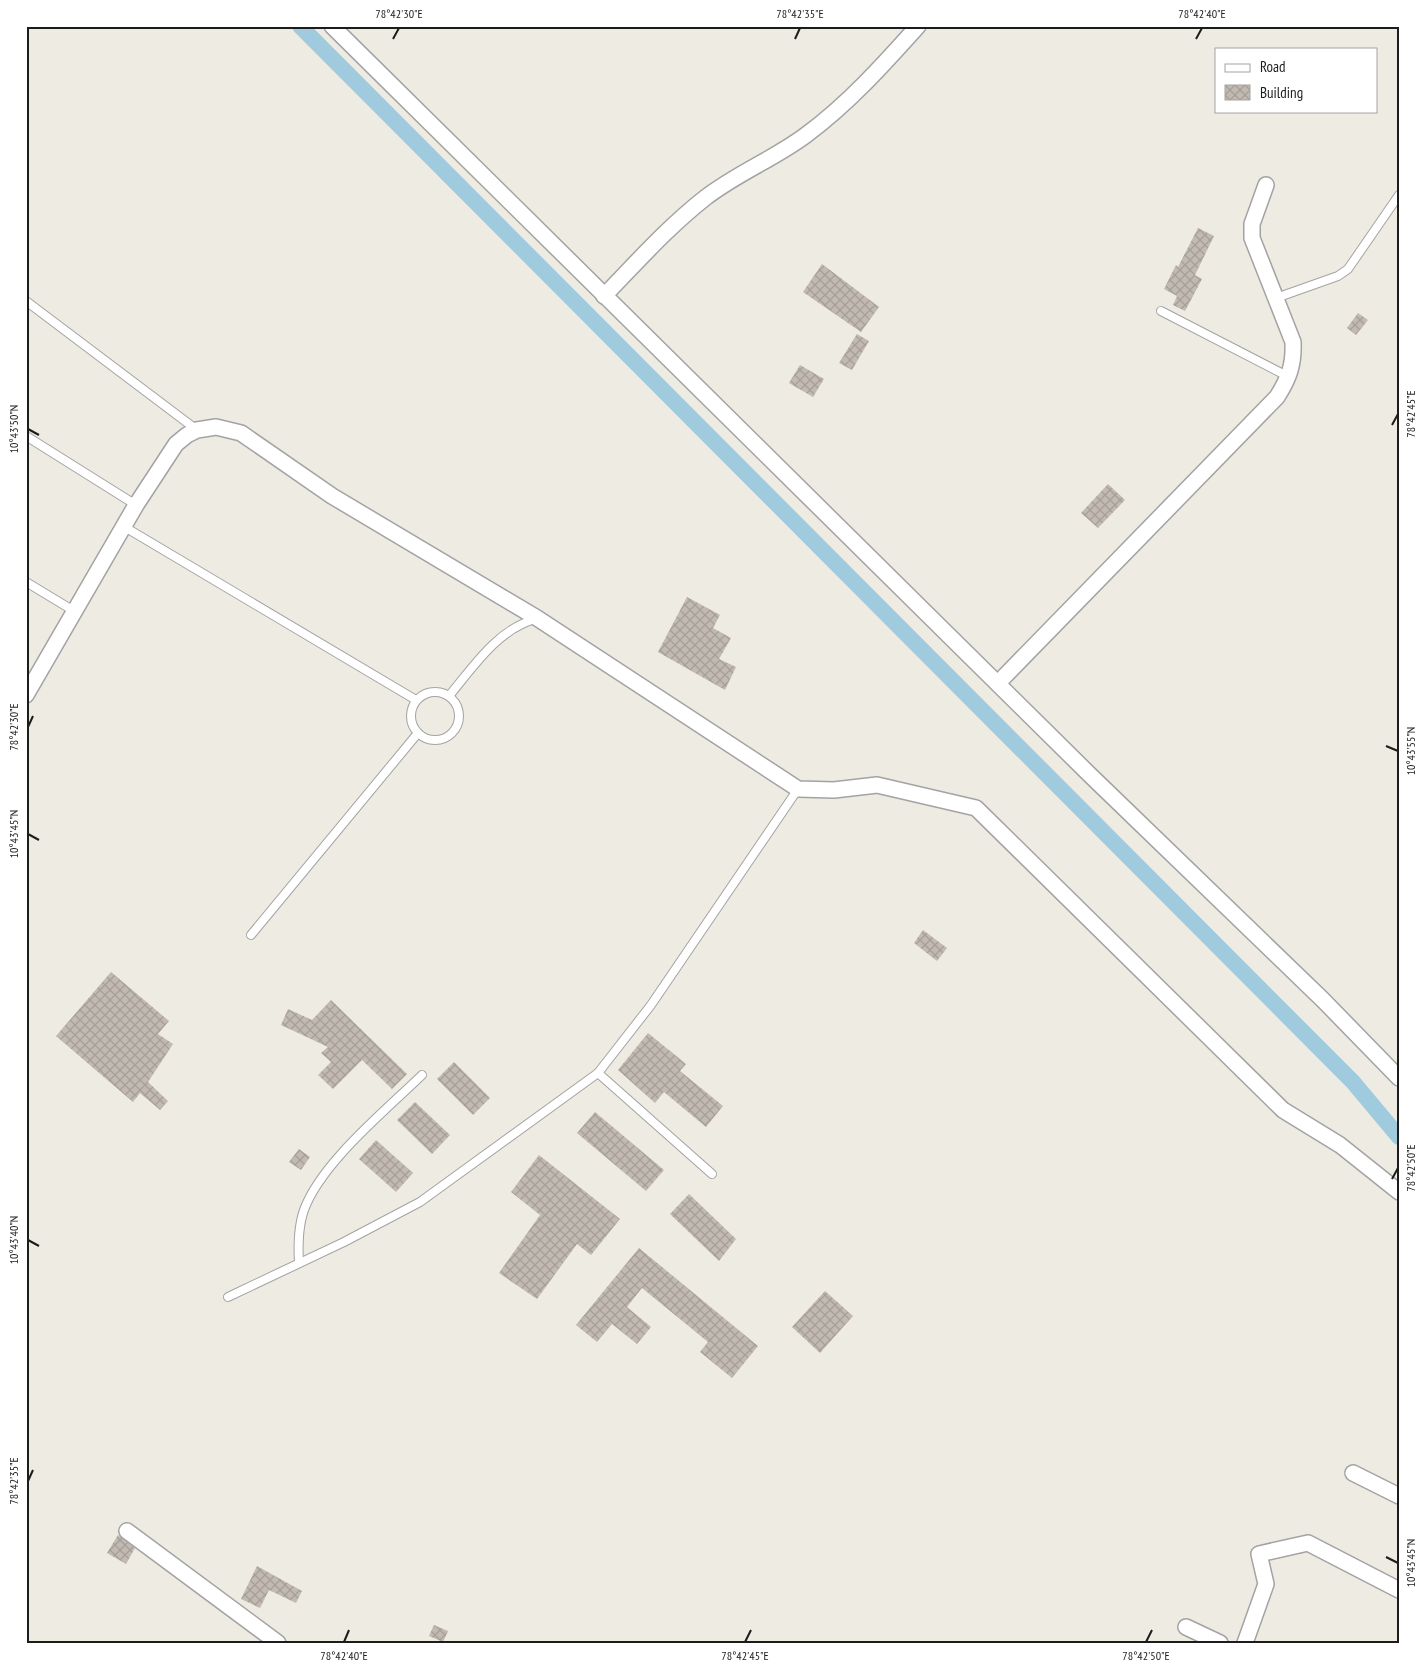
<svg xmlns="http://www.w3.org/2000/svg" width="1425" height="1669" viewBox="0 0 1425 1669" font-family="'PT Sans Narrow',sans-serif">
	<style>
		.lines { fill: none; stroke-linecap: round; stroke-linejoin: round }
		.canal { stroke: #a0cbde; stroke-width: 16 }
		.building { fill: url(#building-cross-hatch) }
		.service-casing { stroke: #a3a3a3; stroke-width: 10 }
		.minor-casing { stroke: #a3a3a3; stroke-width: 18 }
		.service { stroke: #fff; stroke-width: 8 }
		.minor { stroke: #fff; stroke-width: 15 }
		.ticks { fill: none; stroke: #1c1c1c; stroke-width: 2 }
		.neatline { fill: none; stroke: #1c1c1c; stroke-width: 2 }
		.ticks-label { font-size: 12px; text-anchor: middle; fill: #1c1c1c }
	</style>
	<defs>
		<pattern id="building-cross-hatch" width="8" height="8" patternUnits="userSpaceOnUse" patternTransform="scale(1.25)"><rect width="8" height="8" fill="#c2bab1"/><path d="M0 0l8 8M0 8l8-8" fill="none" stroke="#a69f98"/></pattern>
	</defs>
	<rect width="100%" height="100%" fill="#eeebe2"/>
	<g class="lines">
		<path class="canal" d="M300 26 1353 1082 1399 1137"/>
	</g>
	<g class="building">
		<path d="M1198 228 1214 236 1195 275 1202 279 1185 311 1173 305 1177 296 1164 289 1176 265 1178 267Z"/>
		<path d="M822 264 879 307 861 332 803 292Z"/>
		<path d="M1358 313 1368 320 1356 335 1347 328Z"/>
		<path d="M857 334 869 341 852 370 839 363Z"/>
		<path d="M800 365 824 379 813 397 789 383Z"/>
		<path d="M1108 484 1125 500 1098 528 1081 513Z"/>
		<path d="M687 597 720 615 713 628 731 638 719 659 736 667 725 690 658 652Z"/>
		<path d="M923 930 947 948 937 961 914 943Z"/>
		<path d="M111 972 169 1021 158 1034 173 1044 148 1082 168 1101 160 1110 140 1093 133 1102 56 1036Z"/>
		<path d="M331 1000 407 1074 392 1089 362 1060 333 1089 318 1075 331 1062 321 1053 328 1047 281 1025 288 1009 312 1020Z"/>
		<path d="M648 1033 686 1064 680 1071 723 1106 706 1127 664 1092 655 1103 618 1070Z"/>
		<path d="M454 1062 490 1098 473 1115 437 1079Z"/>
		<path d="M415 1102 450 1135 432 1154 397 1120Z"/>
		<path d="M595 1112 664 1170 646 1191 577 1133Z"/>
		<path d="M376 1140 413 1173 396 1192 359 1159Z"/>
		<path d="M299 1149 310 1157 301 1170 289 1162Z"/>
		<path d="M539 1155 620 1219 591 1255 577 1244 537 1299 499 1273 540 1215 511 1192Z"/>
		<path d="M689 1194 736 1239 719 1261 670 1214Z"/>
		<path d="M639 1248 758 1346 732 1378 700 1352 708 1342 642 1288 627 1307 651 1327 637 1344 612 1324 597 1342 576 1325Z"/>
		<path d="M825 1291 853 1316 820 1353 792 1327Z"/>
		<path d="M118 1535 135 1548 126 1564 107 1553Z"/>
		<path d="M257 1566 302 1591 296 1603 269 1590 260 1608 241 1599Z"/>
		<path d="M434 1625 448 1631 443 1642 429 1636Z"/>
	</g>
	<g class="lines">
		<g class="service-casing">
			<g id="service">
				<path d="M1276 298 1338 276 1348 269 1399 195"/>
				<path d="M26 301 197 430"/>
				<path d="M1161 311 1289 377"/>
				<path d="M26 436 136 505"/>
				<path d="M123 526 416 700"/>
				<path d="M26 582 74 611"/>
				<circle cx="435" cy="716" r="24"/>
				<path d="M449 696C473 667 497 630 535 619"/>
				<path d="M251 935 418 733"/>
				<path d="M598 1073 712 1174"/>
				<path d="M299 1263C298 1246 298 1227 304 1210 321 1163 386 1110 422 1075"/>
				<path d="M228 1297 344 1242 420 1202 598 1073 651 1005 798 789"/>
			</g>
		</g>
		<g class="minor-casing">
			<g id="minor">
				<path d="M332 26 1090 775 1323 1000 1399 1078"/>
				<path d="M604 296C637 262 668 227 705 198 737 173 774 159 806 135 848 104 883 65 918 26"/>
				<path d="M998 683 1277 397C1289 378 1294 365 1293 342L1252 238V224L1266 185"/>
				<path d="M26 695 136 505 176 444 187 435 197 430 216 427 241 433 332 496 537 618 798 789 834 790 877 785 976 808 1283 1110 1340 1145 1399 1192"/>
				<path d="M1353 1473 1399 1496"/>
				<path d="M127 1531 278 1643"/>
				<path d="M1186 1627 1220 1643"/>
				<path d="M1245 1643 1266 1584 1259 1554 1308 1543 1399 1590"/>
			</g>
		</g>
		<use href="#service" class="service"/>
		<use href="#minor" class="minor"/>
	</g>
	<path class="ticks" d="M393 39 399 28M795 39 800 28M1196 39 1202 28M1392 425 1398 414M28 429 39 435M28 727 33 716M1386 746 1398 751M28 834 39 840M1392 1179 1398 1168M28 1240 39 1246M28 1481 33 1470M1386 1557 1398 1563M344 1642 349 1630M745 1642 751 1630M1146 1642 1152 1630"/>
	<rect width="1425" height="1669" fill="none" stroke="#ffffff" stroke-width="55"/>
	<rect x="1215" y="48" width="162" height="65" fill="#ffffff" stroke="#a4a4a4"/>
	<rect x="1225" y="64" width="25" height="8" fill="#ffffff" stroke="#a4a4a4"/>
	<text x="1260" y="72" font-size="15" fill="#1c1c1c">Road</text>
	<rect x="1225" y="85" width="25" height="15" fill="url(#building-cross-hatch)" stroke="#a4a4a4"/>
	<text x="1260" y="98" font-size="15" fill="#1c1c1c">Building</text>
	<rect x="28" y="28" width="1370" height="1614" class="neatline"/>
	<g class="ticks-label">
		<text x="399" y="18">78°42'30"E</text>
		<text x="800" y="18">78°42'35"E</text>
		<text x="1202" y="18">78°42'40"E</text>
		<text transform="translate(1411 414) rotate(-90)" y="4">78°42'45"E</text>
		<text transform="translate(14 429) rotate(-90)" y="4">10°43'50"N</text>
		<text transform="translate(14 727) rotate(-90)" y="4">78°42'30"E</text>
		<text transform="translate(1411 751) rotate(-90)" y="4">10°43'55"N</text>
		<text transform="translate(14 834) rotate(-90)" y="4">10°43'45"N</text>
		<text transform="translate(1411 1168) rotate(-90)" y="4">78°42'50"E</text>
		<text transform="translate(14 1240) rotate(-90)" y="4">10°43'40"N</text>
		<text transform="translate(14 1481) rotate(-90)" y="4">78°42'35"E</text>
		<text transform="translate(1411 1563) rotate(-90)" y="4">10°43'45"N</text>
		<text x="344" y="1660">78°42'40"E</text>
		<text x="745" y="1660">78°42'45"E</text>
		<text x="1146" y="1660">78°42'50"E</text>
	</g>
</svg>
